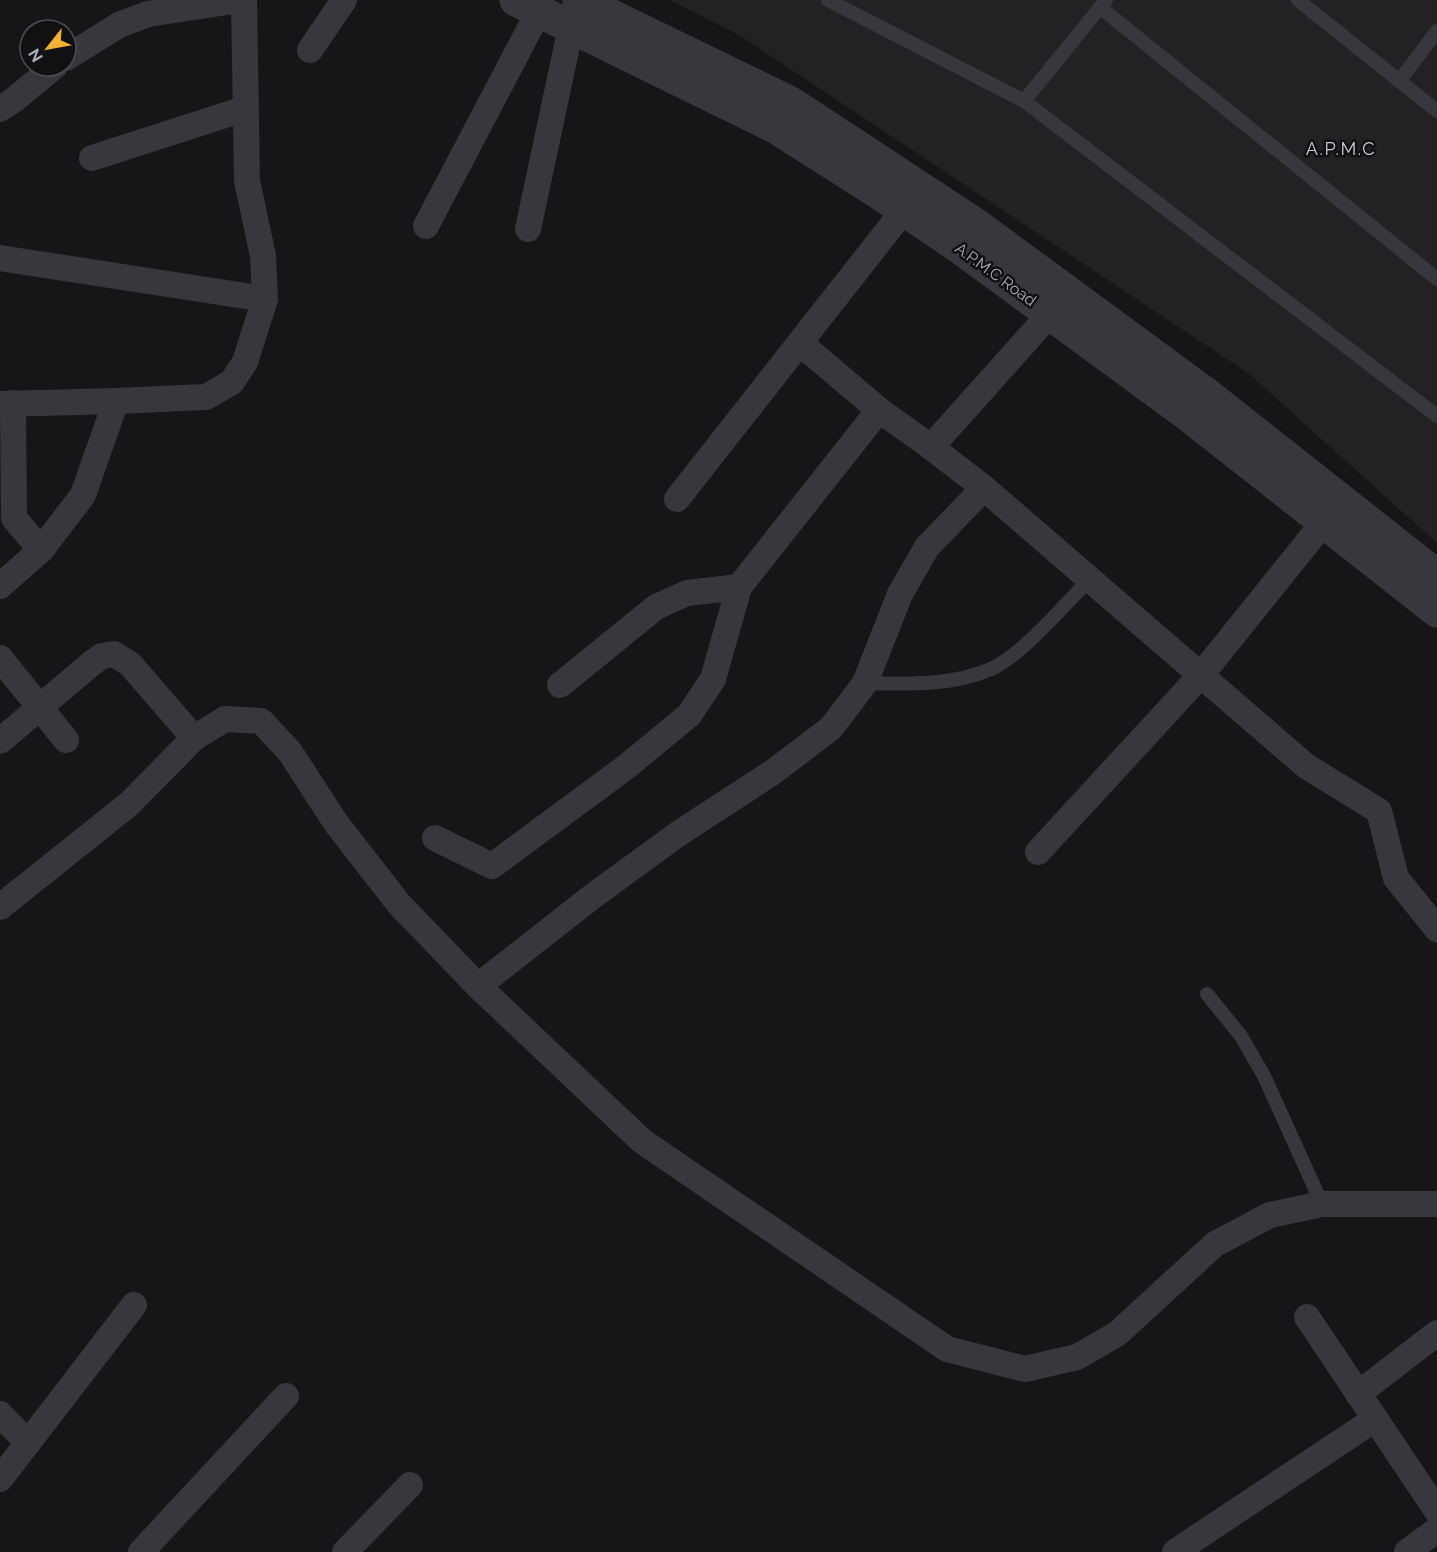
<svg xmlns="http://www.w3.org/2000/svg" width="1437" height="1552" viewBox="0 0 1437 1552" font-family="Raleway,sans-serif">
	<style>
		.built { fill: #222225 }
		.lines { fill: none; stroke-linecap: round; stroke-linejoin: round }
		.service { stroke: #37383d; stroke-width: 14 }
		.minor { stroke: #37383d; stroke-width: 26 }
		.tertiary { stroke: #37383d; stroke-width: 33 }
		.labels { text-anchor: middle; stroke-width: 5; stroke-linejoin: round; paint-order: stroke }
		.street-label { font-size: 16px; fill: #a8adb8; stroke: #111113 }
		.neighbourhood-label { font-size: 18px; letter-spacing: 1.5px; fill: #c9ccd4; stroke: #111113 }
	</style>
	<rect width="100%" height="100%" fill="#161618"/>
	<path class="built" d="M670 0H1437V543L1248 373 739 35Z"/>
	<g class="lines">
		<g class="service">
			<path d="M828 0 1024 101 1437 416"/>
			<path d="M1298 0 1437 111"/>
			<path d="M1101 8 1437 279"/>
			<path d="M1400 80 1437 31"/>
			<path d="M1024 101 1106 0"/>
			<path d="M865 683C907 684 952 686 991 669 1022 655 1065 604 1090 579"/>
			<path d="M1207 994 1241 1036 1264 1076 1322 1204"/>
		</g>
		<g class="minor">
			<path d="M310 50 344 0"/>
			<path d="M66 58 119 25 148 14 240 0"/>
			<path d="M0 109 15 99 55 66"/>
			<path d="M92 158 244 109"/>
			<path d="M426 226 539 11"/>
			<path d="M528 229 571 27"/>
			<path d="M0 258 265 299"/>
			<path d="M800 343 879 410 931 447 984 488 1306 766 1379 811 1396 878 1437 929"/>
			<path d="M13 403 14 518 41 550"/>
			<path d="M0 404 116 401"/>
			<path d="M931 447 1050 314"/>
			<path d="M677 499 904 210"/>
			<path d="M0 586 41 550 83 495 116 401 206 397 232 382 245 362 265 299 263 256 247 181 244 0"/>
			<path d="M0 658 66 740"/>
			<path d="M560 685 656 607 687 593 739 587 879 410"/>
			<path d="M0 741 92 663 102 656 114 654 130 664 194 738"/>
			<path d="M435 838 492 866 626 767 689 715 713 679 739 587"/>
			<path d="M1038 852 1201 675 1324 522"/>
			<path d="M0 907 129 804 194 738 225 719 261 721 290 752 336 823 399 904 478 986 642 1141 947 1349 1025 1369 1077 1357 1117 1334 1215 1244 1270 1215 1322 1204H1437"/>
			<path d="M478 986 593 896 678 834 773 772 831 728 865 683 900 594 927 547 984 488"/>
			<path d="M1307 1317 1437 1511"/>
			<path d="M1358 1394 1437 1333"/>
			<path d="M0 1414 28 1443"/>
			<path d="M0 1479 134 1305"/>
			<path d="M141 1552 286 1396"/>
			<path d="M345 1552 410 1485"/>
			<path d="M1175 1552 1375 1419"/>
			<path d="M1407 1552 1437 1530"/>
		</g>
		<g class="tertiary">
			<path d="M516 0 777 128 879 193 959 247 1188 415 1437 611"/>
			<path d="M579 0 791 103 975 224 1205 393 1437 576"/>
		</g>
	</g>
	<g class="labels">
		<g class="street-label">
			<text transform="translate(996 274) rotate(36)" y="6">A.P.M.C Road</text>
		</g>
		<g class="neighbourhood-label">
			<text x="1341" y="155">A.P.M.C</text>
		</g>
	</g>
	<g transform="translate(48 48) rotate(239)"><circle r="28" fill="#111113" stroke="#4d4f55" stroke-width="1.5"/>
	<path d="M0-4.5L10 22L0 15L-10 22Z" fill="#f2b134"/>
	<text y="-9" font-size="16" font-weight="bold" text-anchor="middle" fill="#a8adb8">N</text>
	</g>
</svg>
